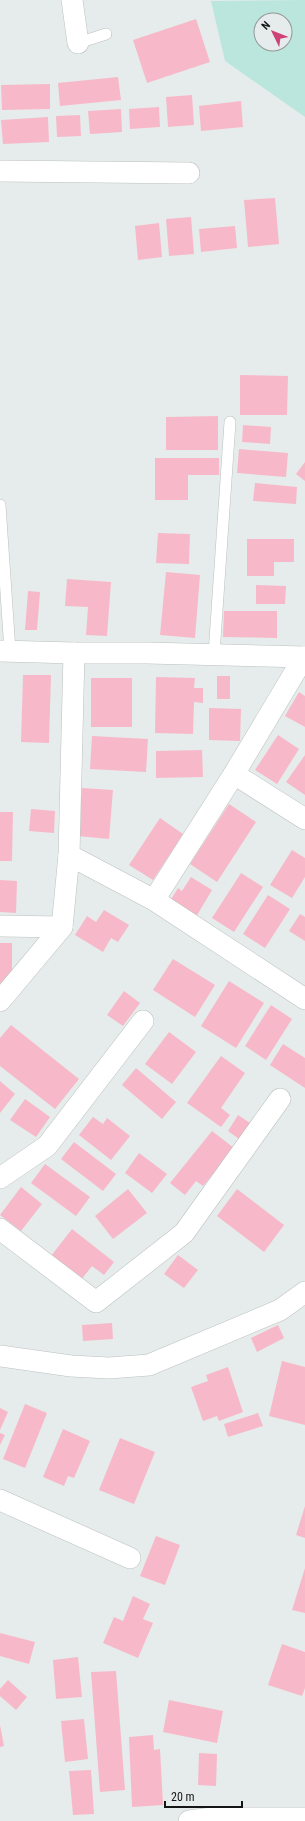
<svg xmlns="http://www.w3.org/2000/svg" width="305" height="1821" viewBox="0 0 305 1821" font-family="'Roboto Condensed',sans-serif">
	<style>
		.green { fill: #bbe6dd; fill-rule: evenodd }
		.building { fill: #f7b9c9 }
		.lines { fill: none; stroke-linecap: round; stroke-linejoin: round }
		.service-casing { stroke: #bbc1bf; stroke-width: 12 }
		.minor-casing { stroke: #bbc1bf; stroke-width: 22 }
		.service { stroke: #fff; stroke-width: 11 }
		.minor { stroke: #fff; stroke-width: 21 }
	</style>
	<rect width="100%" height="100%" fill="#e6eceb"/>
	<path class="green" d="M305 0V117L225 61 211 1ZM261 20H285V44H261Z"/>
	<g class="building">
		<path d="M196 19 210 62 147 83 133 40Z"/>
		<path d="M118 77 121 100 60 106 58 83Z"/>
		<path d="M50 84V109L2 110 1 85Z"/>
		<path d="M192 95 194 125 168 127 166 97Z"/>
		<path d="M241 101 243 127 201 131 199 106Z"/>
		<path d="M159 107 160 127 130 129 129 109Z"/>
		<path d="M121 109 122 132 90 134 88 111Z"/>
		<path d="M80 115 81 136 57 137 56 116Z"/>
		<path d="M48 117 49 142 3 144 1 120Z"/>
		<path d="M275 198 279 244 248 247 244 200Z"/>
		<path d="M191 217 194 254 169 256 166 219Z"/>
		<path d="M159 223 162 257 138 260 135 226Z"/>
		<path d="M235 226 237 248 201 252 199 229Z"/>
		<path d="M240 375 288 376 287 415H240Z"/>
		<path d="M218 416V450H166V417Z"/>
		<path d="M243 425 271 427 270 444 242 442Z"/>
		<path d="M239 449 288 453 286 477 237 473Z"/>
		<path d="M155 458H219V475H188V500H155Z"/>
		<path d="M305 462V481L296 474Z"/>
		<path d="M255 483 297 487 296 504 253 501Z"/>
		<path d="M158 533 190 534 189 564 156 563Z"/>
		<path d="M247 539H294V562H274V576H247Z"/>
		<path d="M166 572 200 575 195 638 160 635Z"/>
		<path d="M67 579 111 582 107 636 86 635 88 607 65 606Z"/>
		<path d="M256 585 286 586 285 604H256Z"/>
		<path d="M28 591 40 592 37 630H25Z"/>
		<path d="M224 611H277V638L223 637Z"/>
		<path d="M23 675H51L49 743 21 742Z"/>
		<rect x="217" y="676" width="13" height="23"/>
		<path d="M156 677 195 678 194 688H203V703L194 702 193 734 155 733Z"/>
		<rect x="91" y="678" width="41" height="49"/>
		<path d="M299 692 305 696V727L285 716Z"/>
		<path d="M209 708 241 709 240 741 209 740Z"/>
		<path d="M278 735 299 749 277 784 255 770Z"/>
		<path d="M92 736 148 739 146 772 90 769Z"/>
		<path d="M202 750 203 777 156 778V751Z"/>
		<path d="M305 755V795L286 782Z"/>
		<path d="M82 788 113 790 109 839 78 836Z"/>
		<path d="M229 804 256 822 217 882 190 864Z"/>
		<path d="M31 809 55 811 54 833 29 831Z"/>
		<path d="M0 812H13L12 861H0Z"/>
		<path d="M160 818 183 834 153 880 129 865Z"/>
		<path d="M292 850 305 858V877L292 898 270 885Z"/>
		<path d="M241 873 263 887 234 932 212 918Z"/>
		<path d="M191 877 212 890 196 917 170 901 178 888 182 891Z"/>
		<path d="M0 880 17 881 16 913 0 912Z"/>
		<path d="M268 895 290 909 265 948 243 934Z"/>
		<path d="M104 910 129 925 118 942 111 938 103 952 75 935 87 916 96 922Z"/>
		<path d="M300 914 305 917V941L289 931Z"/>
		<path d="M0 943H12V970L0 984Z"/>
		<path d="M173 959 215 985 195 1017 153 990Z"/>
		<path d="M229 981 264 1003 236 1048 201 1026Z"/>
		<path d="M124 991 140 1003 123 1026 107 1015Z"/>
		<path d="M271 1005 292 1019 266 1060 245 1046Z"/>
		<path d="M11 1025 79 1079 55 1109 0 1066V1038Z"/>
		<path d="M169 1032 196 1052 172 1084 145 1064Z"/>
		<path d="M283 1044 305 1058V1088L270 1065Z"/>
		<path d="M221 1056 245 1073 221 1108 230 1115 221 1127 187 1103Z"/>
		<path d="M136 1068 176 1102 162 1119 122 1085Z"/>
		<path d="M0 1081 15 1094 0 1113Z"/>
		<path d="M25 1099 50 1117 36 1137 10 1120Z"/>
		<path d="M238 1115 250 1123 239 1139 228 1131Z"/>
		<path d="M93 1117 103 1124 107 1118 130 1136 111 1160 79 1135Z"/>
		<path d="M212 1131 234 1148 203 1186 196 1181 185 1195 170 1183Z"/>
		<path d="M74 1142 116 1174 103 1191 61 1159Z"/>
		<path d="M139 1153 167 1174 152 1193 125 1173Z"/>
		<path d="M45 1164 90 1197 76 1216 31 1183Z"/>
		<path d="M21 1187 42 1204 21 1231 0 1215Z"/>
		<path d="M128 1189 147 1213 113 1239 95 1216Z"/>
		<path d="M237 1189 284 1225 264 1252 217 1216Z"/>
		<path d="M72 1229 114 1262 104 1275 92 1266 81 1280 51 1256Z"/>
		<path d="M178 1255 198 1270 184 1288 164 1274Z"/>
		<path d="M112 1323 113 1339 83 1341 82 1325Z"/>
		<path d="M278 1325 284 1338 257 1352 251 1338Z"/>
		<path d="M282 1361 305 1367V1425L269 1416Z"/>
		<path d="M228 1367 243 1412 219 1421 217 1416 203 1421 191 1387 208 1381 206 1375Z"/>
		<path d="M25 1404 47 1413 25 1468 3 1459Z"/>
		<path d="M0 1408 8 1412 0 1430Z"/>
		<path d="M258 1413 263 1426 228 1437 224 1424Z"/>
		<path d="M63 1429 90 1441 74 1478 68 1476 64 1486 43 1477Z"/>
		<path d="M0 1433 5 1435 0 1445Z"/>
		<path d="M120 1438 155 1452 134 1504 99 1490Z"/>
		<path d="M305 1506V1538L296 1535Z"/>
		<path d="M156 1536 180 1545 165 1585 140 1576Z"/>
		<path d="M305 1568V1613L292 1610Z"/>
		<path d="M133 1596 150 1604 143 1619 153 1623 138 1658 103 1643 114 1617 123 1621Z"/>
		<path d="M0 1633 35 1642 29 1664 0 1656Z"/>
		<path d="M282 1644 305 1652V1688L302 1696 268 1685Z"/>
		<path d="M78 1657 82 1697 56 1699 53 1660Z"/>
		<path d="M116 1671 125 1790 100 1792 91 1672Z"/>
		<path d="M8 1680 27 1697 16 1710 0 1696V1689Z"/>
		<path d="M169 1700 223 1711 217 1743 163 1732Z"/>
		<path d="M84 1719 88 1759 65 1762 61 1721Z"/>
		<path d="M0 1725 4 1746 0 1747Z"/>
		<path d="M153 1735 154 1750 160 1749 163 1805 132 1807 129 1737Z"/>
		<path d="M199 1753 217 1754 216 1786 198 1785Z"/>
		<path d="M91 1770 94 1814 73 1815 69 1771Z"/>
	</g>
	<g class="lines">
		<g class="service-casing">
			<g id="service">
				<path d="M78 43 106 34"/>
				<path d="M0 505 10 651"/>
				<path d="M214 654 230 422"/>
			</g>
		</g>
		<g class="minor-casing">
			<g id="minor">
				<path d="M72 0 78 43"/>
				<path d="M0 171 189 173"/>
				<path d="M0 651 74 653"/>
				<path d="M305 657 147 653H74L69 855 154 900 305 999"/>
				<path d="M234 774 305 819"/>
				<path d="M154 900 234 774 304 657"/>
				<path d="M0 926 62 927"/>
				<path d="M0 1001 62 927 69 855"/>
				<path d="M0 1178 47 1146 143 1021"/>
				<path d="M0 1229 96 1302 184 1233 280 1099"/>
				<path d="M0 1356 71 1366 109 1368 149 1365 280 1310 305 1292"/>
				<path d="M0 1500 130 1558"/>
				<path d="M189 1821 212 1818H305"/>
			</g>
		</g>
		<use href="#service" class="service"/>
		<use href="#minor" class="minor"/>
	</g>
	<g transform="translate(273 32) rotate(313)"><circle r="19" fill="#e6eceb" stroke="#929696"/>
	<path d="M0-3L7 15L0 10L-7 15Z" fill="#ce4277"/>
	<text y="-6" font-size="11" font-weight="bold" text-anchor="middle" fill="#141616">N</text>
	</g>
	<path d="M165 1801v6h77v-6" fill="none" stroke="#141616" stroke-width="2"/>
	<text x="171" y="1801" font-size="12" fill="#141616" stroke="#e6eceb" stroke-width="3" paint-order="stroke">20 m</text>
</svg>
